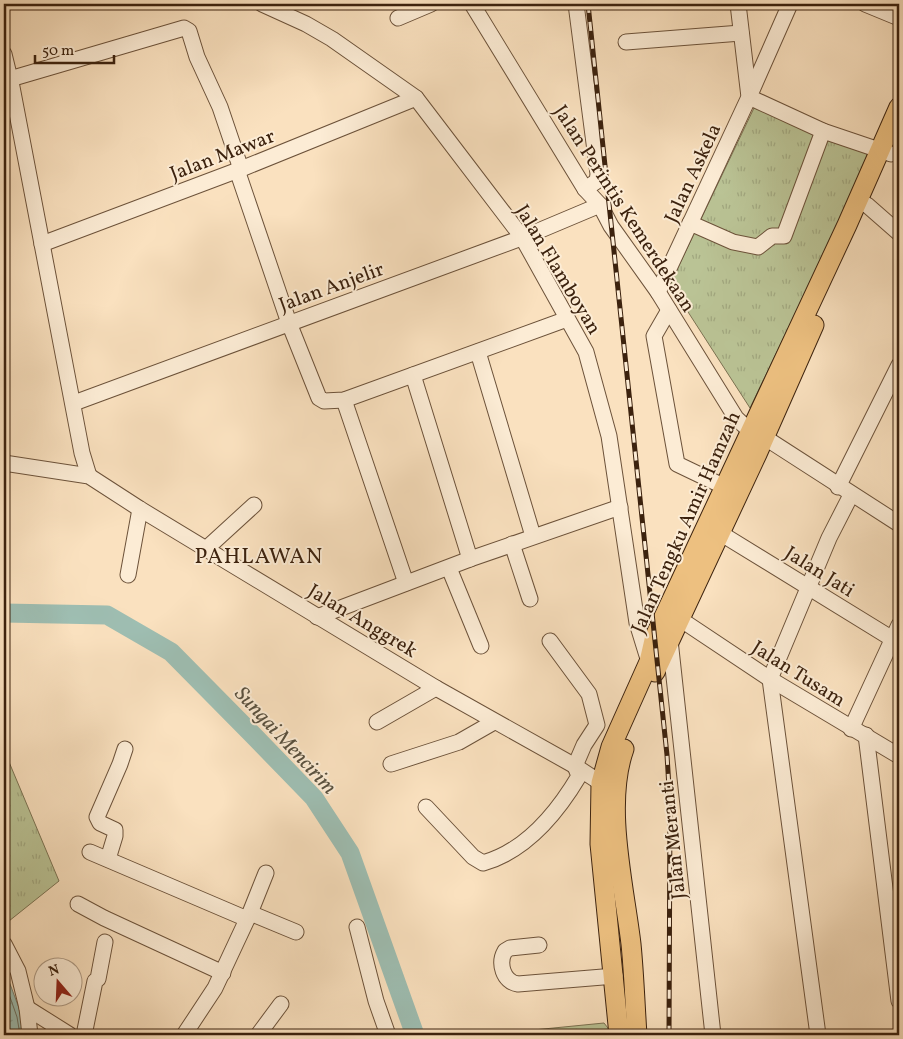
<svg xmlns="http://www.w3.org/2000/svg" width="903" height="1039" viewBox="0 0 903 1039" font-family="Vollkorn,serif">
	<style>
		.grass { fill: url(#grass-tufts); stroke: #7b7252 }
		.water { fill: url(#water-ripples); stroke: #778070 }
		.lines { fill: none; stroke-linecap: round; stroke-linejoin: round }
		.shore { stroke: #6d7060; stroke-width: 1 }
		.river { stroke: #9ebeb2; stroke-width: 19 }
		.minor-casing { stroke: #6c523a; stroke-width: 17 }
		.major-casing { stroke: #3c220e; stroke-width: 21 }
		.minor { stroke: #fcecd5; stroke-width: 15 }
		.major { stroke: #edc080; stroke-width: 19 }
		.rail-casing { stroke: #3c220e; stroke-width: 5 }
		.rail { stroke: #fcecd5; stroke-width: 3; stroke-dasharray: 9; stroke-linecap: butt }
		.labels { text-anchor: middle; stroke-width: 4; stroke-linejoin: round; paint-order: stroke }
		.street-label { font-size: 20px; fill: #3c220e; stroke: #fcecd5 }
		.water-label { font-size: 21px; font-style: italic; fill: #59513f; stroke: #fcecd5 }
		.quarter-label { font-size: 22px; letter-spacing: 1px; fill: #3c220e; stroke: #fcecd5 }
	</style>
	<defs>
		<pattern id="grass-tufts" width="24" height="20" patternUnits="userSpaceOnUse" patternTransform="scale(1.25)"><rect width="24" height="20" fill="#bac395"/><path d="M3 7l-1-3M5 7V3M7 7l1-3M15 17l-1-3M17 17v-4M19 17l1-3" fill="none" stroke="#a1a77f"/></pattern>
		<pattern id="water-ripples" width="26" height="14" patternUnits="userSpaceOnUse" patternTransform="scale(1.25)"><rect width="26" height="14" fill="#9ebeb2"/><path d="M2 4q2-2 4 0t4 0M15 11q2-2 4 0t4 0" fill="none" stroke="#829a8f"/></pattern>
	</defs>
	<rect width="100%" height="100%" fill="#fae1bf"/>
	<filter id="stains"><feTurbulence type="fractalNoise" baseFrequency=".004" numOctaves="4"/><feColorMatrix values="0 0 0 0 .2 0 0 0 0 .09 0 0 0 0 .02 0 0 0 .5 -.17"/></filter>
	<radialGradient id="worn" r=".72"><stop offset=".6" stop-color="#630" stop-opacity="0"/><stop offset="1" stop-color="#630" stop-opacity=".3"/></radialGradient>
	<g class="grass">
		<path d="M754 108 873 151 750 408 670 284Z"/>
		<path d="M4 759 9 762 59 881 4 925Z"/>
		<path d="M604 1023 608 1028 609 1035H483Z"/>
	</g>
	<path class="water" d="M4 968 22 1016 25 1035H4Z"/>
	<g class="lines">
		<path class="shore" d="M4 980 17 1017 20 1035"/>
		<path class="river" d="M4 613 107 615 171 652 253 735 314 798 350 853 415 1035"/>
		<g class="minor-casing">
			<g id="minor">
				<path d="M262 4 306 24 332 39 416 98 522 237 586 352 609 436 637 623 649 662"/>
				<path d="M472 4 585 189 600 205 611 226 658 292 736 418 750 431 764 437 899 524"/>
				<path d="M576 4 598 174 597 181 585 189"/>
				<path d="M790 4 749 97 823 131 891 154"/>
				<path d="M865 4 899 18"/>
				<path d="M398 18 431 4"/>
				<path d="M626 42 741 33"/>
				<path d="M4 54 12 87 82 453 89 476"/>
				<path d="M10 79 184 28 189 31 197 57 220 107 241 169"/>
				<path d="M237 170 289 323 319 398 324 401 344 400 567 319"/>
				<path d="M867 205 899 233"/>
				<path d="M690 223 733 242 758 247 772 236H784L823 131"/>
				<path d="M42 244 241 169 416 98"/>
				<path d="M658 292 749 97 738 4"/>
				<path d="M669 310 654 336 677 464 725 487"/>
				<path d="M478 352 533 536"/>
				<path d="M413 375 470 559"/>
				<path d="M344 400 406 583"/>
				<path d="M74 403 524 237 600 205"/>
				<path d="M4 463 89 476 140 509 436 688 575 766 610 789"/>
				<path d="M838 487 899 365"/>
				<path d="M720 533 899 643"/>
				<path d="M512 544 530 599"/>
				<path d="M207 548 254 505"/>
				<path d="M449 568 481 646"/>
				<path d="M128 575 140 509"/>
				<path d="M317 617 470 559 620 507"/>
				<path d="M680 619 770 679 899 756"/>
				<path d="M670 640 713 1035"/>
				<path d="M377 722 436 688"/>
				<path d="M851 729 899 625"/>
				<path d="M866 735 899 1001"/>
				<path d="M391 764 459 742 494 722"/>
				<path d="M426 807 473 857 483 863C526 851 557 813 579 776L575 766 584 745 597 725 589 694 550 641"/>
				<path d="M90 852 247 919"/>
				<path d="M108 859 115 836V830L100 823 97 817 120 764 125 749"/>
				<path d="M78 904 104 918 223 973"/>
				<path d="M250 913 266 873"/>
				<path d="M357 927 376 1001 388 1035"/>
				<path d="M4 944 18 971 27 1008 30 1035"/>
				<path d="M539 945 510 948 505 951C498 963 503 982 518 984L615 976"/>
				<path d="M27 1008 70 1035"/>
				<path d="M84 1035 95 981 98 979 105 942"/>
				<path d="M184 1035 215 988 250 913 296 932"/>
				<path d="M258 1035 281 1004"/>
				<path d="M818 1035 770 679 829 538 851 495"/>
			</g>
		</g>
		<g class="major-casing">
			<g id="major">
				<path d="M655 672 757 454 814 325"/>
				<path d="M624 749C604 805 624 885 631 944 634 974 635 1005 637 1035"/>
				<path d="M619 1035 600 844 601 783 611 747 649 662 655 636 847 225 899 107"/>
			</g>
		</g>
		<use href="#minor" class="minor"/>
		<use href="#major" class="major"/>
		<g class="rail-casing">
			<path id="rail" d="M588 4 667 755 670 804 669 1035"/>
		</g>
		<use href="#rail" class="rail"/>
	</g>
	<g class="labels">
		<g class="street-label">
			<text transform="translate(222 154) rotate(-21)" y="7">Jalan Mawar</text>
			<text transform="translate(692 173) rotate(-65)" y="7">Jalan Askela</text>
			<text transform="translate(625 208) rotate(57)" y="7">Jalan Perintis Kemerdekaan</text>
			<text transform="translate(559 269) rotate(59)" y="7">Jalan Flamboyan</text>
			<text transform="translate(331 286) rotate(-20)" y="7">Jalan Anjelir</text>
			<text transform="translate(685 522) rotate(-66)" y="7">Jalan Tengku Amir Hamzah</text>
			<text transform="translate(820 571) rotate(32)" y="7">Jalan Jati</text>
			<text transform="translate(363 620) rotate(31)" y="7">Jalan Anggrek</text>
			<text transform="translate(799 673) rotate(32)" y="7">Jalan Tusam</text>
			<text transform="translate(672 840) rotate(-96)" y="7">Jalan Meranti</text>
		</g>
		<g class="water-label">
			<text transform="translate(286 740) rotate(47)" y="7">Sungai Mencirim</text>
		</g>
		<g class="quarter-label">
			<text x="259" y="563">PAHLAWAN</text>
		</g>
	</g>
	<rect width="903" height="1039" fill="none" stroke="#fae1bf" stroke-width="20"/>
	<rect x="5" y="5" width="893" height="1029" fill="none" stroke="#3c220e" stroke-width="2.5"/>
	<rect x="10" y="10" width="883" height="1019" fill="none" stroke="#3c220e"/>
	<g transform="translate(58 982) rotate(341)"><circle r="24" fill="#fcecd5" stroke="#af9b85"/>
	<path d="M0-4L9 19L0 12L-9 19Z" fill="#8f2418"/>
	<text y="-8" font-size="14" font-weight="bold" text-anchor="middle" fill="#3c220e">N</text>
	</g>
	<path d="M35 55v8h79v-8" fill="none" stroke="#3c220e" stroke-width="2.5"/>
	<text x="42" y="55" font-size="15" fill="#3c220e" stroke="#fcecd5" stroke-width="4" paint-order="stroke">50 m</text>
	<rect width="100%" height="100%" filter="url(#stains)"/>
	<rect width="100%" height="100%" fill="url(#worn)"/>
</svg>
